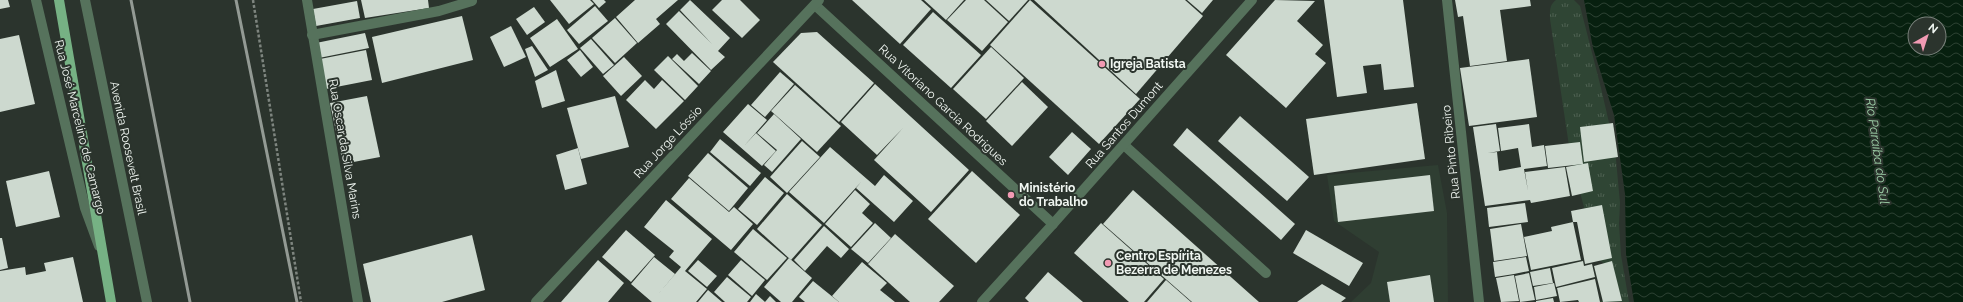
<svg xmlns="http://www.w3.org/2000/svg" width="1963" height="302" viewBox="0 0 1963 302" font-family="Raleway,sans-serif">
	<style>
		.built { fill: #2f3e32 }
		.grass { fill: url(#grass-tufts) }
		.water { fill: url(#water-waves); fill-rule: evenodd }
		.building { fill: #cdd9cf }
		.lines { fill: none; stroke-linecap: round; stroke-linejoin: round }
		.path { stroke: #7e857f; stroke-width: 2.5; stroke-dasharray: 3 2; stroke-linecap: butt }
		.minor { stroke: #56725c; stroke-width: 10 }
		.major { stroke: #76b184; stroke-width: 10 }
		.rail { stroke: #939a94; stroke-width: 3 }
		.poi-dot { fill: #f19ab3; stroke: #2b342d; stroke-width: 1.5 }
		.labels { text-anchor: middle; stroke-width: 4; stroke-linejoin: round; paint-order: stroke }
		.poi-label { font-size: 12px; font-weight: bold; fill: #f1f7f2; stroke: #2b342d; text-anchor: start }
		.street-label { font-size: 12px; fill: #f1f7f2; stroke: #2b342d }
		.water-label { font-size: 13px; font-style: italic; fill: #9ed0a8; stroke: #2b342d }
	</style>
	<defs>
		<pattern id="grass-tufts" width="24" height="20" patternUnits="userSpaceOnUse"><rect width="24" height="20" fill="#2f4534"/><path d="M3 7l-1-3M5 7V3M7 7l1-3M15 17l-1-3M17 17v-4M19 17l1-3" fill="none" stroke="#4e6152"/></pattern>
		<pattern id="water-waves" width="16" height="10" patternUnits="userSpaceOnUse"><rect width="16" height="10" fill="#07200f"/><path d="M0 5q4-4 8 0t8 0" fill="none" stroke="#2c4132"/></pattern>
	</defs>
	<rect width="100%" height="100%" fill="#2b342d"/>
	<path class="built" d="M1438 165 1447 213 1448 302H1351L1371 283 1379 252 1334 221 1327 175Z"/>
	<path class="grass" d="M1556 0H1574L1580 6 1601 88 1615 149 1620 203 1619 224 1621 255 1629 302H1599L1614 296 1605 264 1599 260 1594 244 1571 159 1550 19C1550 12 1549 5 1556 0Z"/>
	<path class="water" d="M1584 0H1963V302H1634L1626 254 1625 194 1614 115 1593 48ZM1915 24H1939V48H1915Z"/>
	<g class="building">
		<path d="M0 0H8L10 7 0 9Z"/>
		<path d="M361 0H428L429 8 365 18Z"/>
		<path d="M550 0H590L594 4 569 24Z"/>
		<path d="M592 0H604L606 2 599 8Z"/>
		<path d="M635 0H678L656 19 660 24 638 43 616 17Z"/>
		<path d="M690 0 730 38 718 51 725 57 711 70 666 24 679 11 712 44 680 10Z"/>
		<path d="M722 0H740L760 20 742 38 712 10Z"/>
		<path d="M852 0H921L931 9 900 44Z"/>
		<path d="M924 0H964L946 20Z"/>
		<path d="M966 0H984L1008 22 982 51 947 20Z"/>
		<path d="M986 0H1028L1009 21Z"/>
		<path d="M1030 0 1140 99 1099 144 990 45Z"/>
		<path d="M1034 0H1185L1203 16 1136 94Z"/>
		<path d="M1187 0H1213L1202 13Z"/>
		<path d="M1275 0 1315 1 1297 21 1323 45 1315 54 1326 63 1286 108 1226 55Z"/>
		<path d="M1324 0H1403L1414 87 1384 90 1381 64 1363 66 1367 93 1337 97Z"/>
		<path d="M1455 0H1530L1531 6 1500 10 1507 61 1470 66 1463 16 1458 17Z"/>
		<path d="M357 1 360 18 316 26 313 9Z"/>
		<path d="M595 6 608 21 579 44 567 30Z"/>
		<path d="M534 7 545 22 527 35 516 19Z"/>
		<path d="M933 12 981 55 951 88 903 45Z"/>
		<path d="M462 16 473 60 382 83 372 37Z"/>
		<path d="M615 18 637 43 615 63 592 38Z"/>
		<path d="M557 19 578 49 550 67 530 38Z"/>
		<path d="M511 26 526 57 504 67 490 37Z"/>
		<path d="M817 32 874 83 839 122 773 62 801 33Z"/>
		<path d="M365 33 369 48 319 58 316 43Z"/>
		<path d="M19 35 35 104 0 112V39Z"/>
		<path d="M591 39 614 65 603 74 580 48Z"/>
		<path d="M532 46 548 70 535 77 525 49Z"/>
		<path d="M991 47 1024 78 986 119 953 89Z"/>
		<path d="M366 50 372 80 326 89 320 59Z"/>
		<path d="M580 50 593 67 581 77 567 60Z"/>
		<path d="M692 53 711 71 699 84 672 59 677 54 684 61Z"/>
		<path d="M668 56 698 86 685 100 654 70Z"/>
		<path d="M624 57 642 76 621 96 603 76Z"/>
		<path d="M1529 59 1537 117 1469 126 1460 68Z"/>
		<path d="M556 70 565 101 542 108 535 81Z"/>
		<path d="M780 72 794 84 765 117 751 105Z"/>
		<path d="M645 80 654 89 662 80 684 101 656 129 626 100Z"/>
		<path d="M1022 82 1048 107 1012 146 986 121Z"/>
		<path d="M875 84 969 170 931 212 874 160 903 128 877 155 841 122Z"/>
		<path d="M795 85 841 126 817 152 771 111Z"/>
		<path d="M367 96 380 157 343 164 330 103Z"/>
		<path d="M615 96 629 147 581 159 567 108Z"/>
		<path d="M1417 103 1425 159 1314 175 1306 119Z"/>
		<path d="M748 104 767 120 744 146 756 133 776 151 762 166 723 132Z"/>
		<path d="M774 114 801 139 772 172 764 165 777 150 757 133Z"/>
		<path d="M1240 116 1309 177 1287 201 1218 141Z"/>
		<path d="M1613 123 1618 157 1584 162 1580 127Z"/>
		<path d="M1496 124 1500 151 1488 153 1497 152 1499 171 1521 167 1518 148 1501 151 1498 128 1529 124 1532 147 1544 145 1547 166 1524 169 1528 191 1525 172 1565 167 1570 196 1531 203 1530 200 1485 206 1473 127Z"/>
		<path d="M1187 128 1295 224 1281 240 1173 145Z"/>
		<path d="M1072 132 1091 149 1068 175 1049 157Z"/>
		<path d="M720 139 761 173 750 186 710 152Z"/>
		<path d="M802 141 820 157 787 193 770 177Z"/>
		<path d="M1580 142 1583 164 1548 168 1545 146Z"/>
		<path d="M830 147 875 186 884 175 913 201 894 222 856 188 861 182 824 223 789 192Z"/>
		<path d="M578 148 587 184 565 190 556 155Z"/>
		<path d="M708 153 748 188 729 211 688 176Z"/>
		<path d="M1588 163 1593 191 1572 196 1566 167Z"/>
		<path d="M49 171 60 217 16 227 6 181Z"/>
		<path d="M972 171 1020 215 976 263 928 219Z"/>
		<path d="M1430 175 1434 211 1338 222 1334 186Z"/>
		<path d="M765 177 784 193 757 225 738 209Z"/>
		<path d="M689 178 729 212 734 207 753 224 731 250 671 199Z"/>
		<path d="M855 190 870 204 862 213 873 223 851 247 825 224Z"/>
		<path d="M1133 190 1259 302H1192L1103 224Z"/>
		<path d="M787 194 822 225 791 260 757 229Z"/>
		<path d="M666 200 712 239 685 271 707 289 696 302H652L631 284 654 257 675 274 655 298 681 267 669 257 674 251 644 227Z"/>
		<path d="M1525 203 1528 222 1489 227 1487 208Z"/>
		<path d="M1602 205 1612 258 1585 264 1577 222H1573L1571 211Z"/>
		<path d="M1573 222 1581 260 1531 270 1524 237 1552 231 1551 227Z"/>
		<path d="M875 223 891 238 868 263 851 249Z"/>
		<path d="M1101 223 1164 279 1144 302H1129L1074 253Z"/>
		<path d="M1521 224 1527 256 1494 261 1490 229Z"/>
		<path d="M824 226 849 249 841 258 827 246 805 271 794 260Z"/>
		<path d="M753 229 787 258 767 280 734 252Z"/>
		<path d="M626 230 655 255 631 282 602 257Z"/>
		<path d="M1306 230 1363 263 1349 286 1293 253Z"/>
		<path d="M895 234 954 286 939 302H910L868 264Z"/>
		<path d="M472 235 485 290 442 302H371L363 264Z"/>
		<path d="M0 238H2L8 268 0 270Z"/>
		<path d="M73 257 83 302H0V271L25 267 26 275 46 271 44 263Z"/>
		<path d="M1526 257 1529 271 1514 274V272V274L1495 277 1493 262Z"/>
		<path d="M789 258 812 278 792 302H781L764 287Z"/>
		<path d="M598 260 624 283 608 302H561Z"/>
		<path d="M698 260 717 276 707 287 688 271Z"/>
		<path d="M741 260 765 280 752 296 728 275Z"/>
		<path d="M1583 261 1584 266 1592 264 1595 277 1556 287 1552 268Z"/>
		<path d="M1612 261 1622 301 1603 302 1594 266Z"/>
		<path d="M862 262 887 283 880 290 895 302H839L832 296Z"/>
		<path d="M1550 268 1553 283 1533 286 1530 272Z"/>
		<path d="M1048 272 1083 302H1029L1025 298Z"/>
		<path d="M1529 273 1535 300 1520 302 1515 276Z"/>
		<path d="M1430 275 1434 302H1390L1387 282Z"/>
		<path d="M1514 275 1519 301 1501 302 1496 278Z"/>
		<path d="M727 277 751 297 747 302H725L714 292Z"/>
		<path d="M1595 279 1600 302H1579L1578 300 1560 302 1557 288Z"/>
		<path d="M1166 280 1191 302H1147Z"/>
		<path d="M813 281 839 302H805L799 297Z"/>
		<path d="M1554 283 1557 296 1536 300 1534 287Z"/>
		<path d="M1322 284 1346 298 1341 302H1297Z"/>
		<path d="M708 290 722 302H698Z"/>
		<path d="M756 294 765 302H750Z"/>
		<path d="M770 296 776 302H765Z"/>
		<path d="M1553 298 1554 302H1536V301Z"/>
	</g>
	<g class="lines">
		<path class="path" d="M253 0 301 302"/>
		<g class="minor">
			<path d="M36 0 85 208 99 246"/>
			<path d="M85 0 147 302"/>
			<path d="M307 0 358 302"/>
			<path d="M1447 0 1479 302"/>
			<path d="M815 5 1053 224"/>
			<path d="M312 35 439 11 472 1"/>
			<path d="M1124 145 1266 273"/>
			<path d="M536 302 819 0"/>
			<path d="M982 302 1053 224 1252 0"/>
		</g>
		<path class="major" d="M59 0 111 302"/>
		<g class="rail">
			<path d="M131 0 190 302"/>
			<path d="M236 0 297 302"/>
		</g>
	</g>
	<g class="poi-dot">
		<circle cx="1102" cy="64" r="4"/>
		<circle cx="1011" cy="195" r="4"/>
		<circle cx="1108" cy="263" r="4"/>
	</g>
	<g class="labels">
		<g class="poi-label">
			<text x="1110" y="68">Igreja Batista</text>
			<text x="1019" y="192">Ministério<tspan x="1019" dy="14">do Trabalho</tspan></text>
			<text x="1116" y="260">Centro Espírita<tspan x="1116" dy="14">Bezerra de Menezes</tspan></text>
		</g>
		<g class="street-label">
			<text transform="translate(943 105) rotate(43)" y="4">Rua Vitoriano Garcia Rodrigues</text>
			<text transform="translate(1124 125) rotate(-49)" y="4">Rua Santos Dumont</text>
			<text transform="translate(80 127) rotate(76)" y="4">Rua José Marcelino de Camargo</text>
			<text transform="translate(668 142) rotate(-47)" y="4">Rua Jorge Lóssio</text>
			<text transform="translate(128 148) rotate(78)" y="4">Avenida Roosevelt Brasil</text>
			<text transform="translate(345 149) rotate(80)" y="4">Rua Oscar da Silva Marins</text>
			<text transform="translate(1451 152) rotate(-96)" y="4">Rua Pinto Ribeiro</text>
		</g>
		<g class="water-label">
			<text transform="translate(1878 151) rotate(82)" y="5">Rio Paraíba do Sul</text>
		</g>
	</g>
	<g transform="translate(1927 36) rotate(39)"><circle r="19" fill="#2b342d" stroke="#7a827c"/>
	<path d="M0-3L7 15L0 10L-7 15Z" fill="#f19ab3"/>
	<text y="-6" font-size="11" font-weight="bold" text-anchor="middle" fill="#f1f7f2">N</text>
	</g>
</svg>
